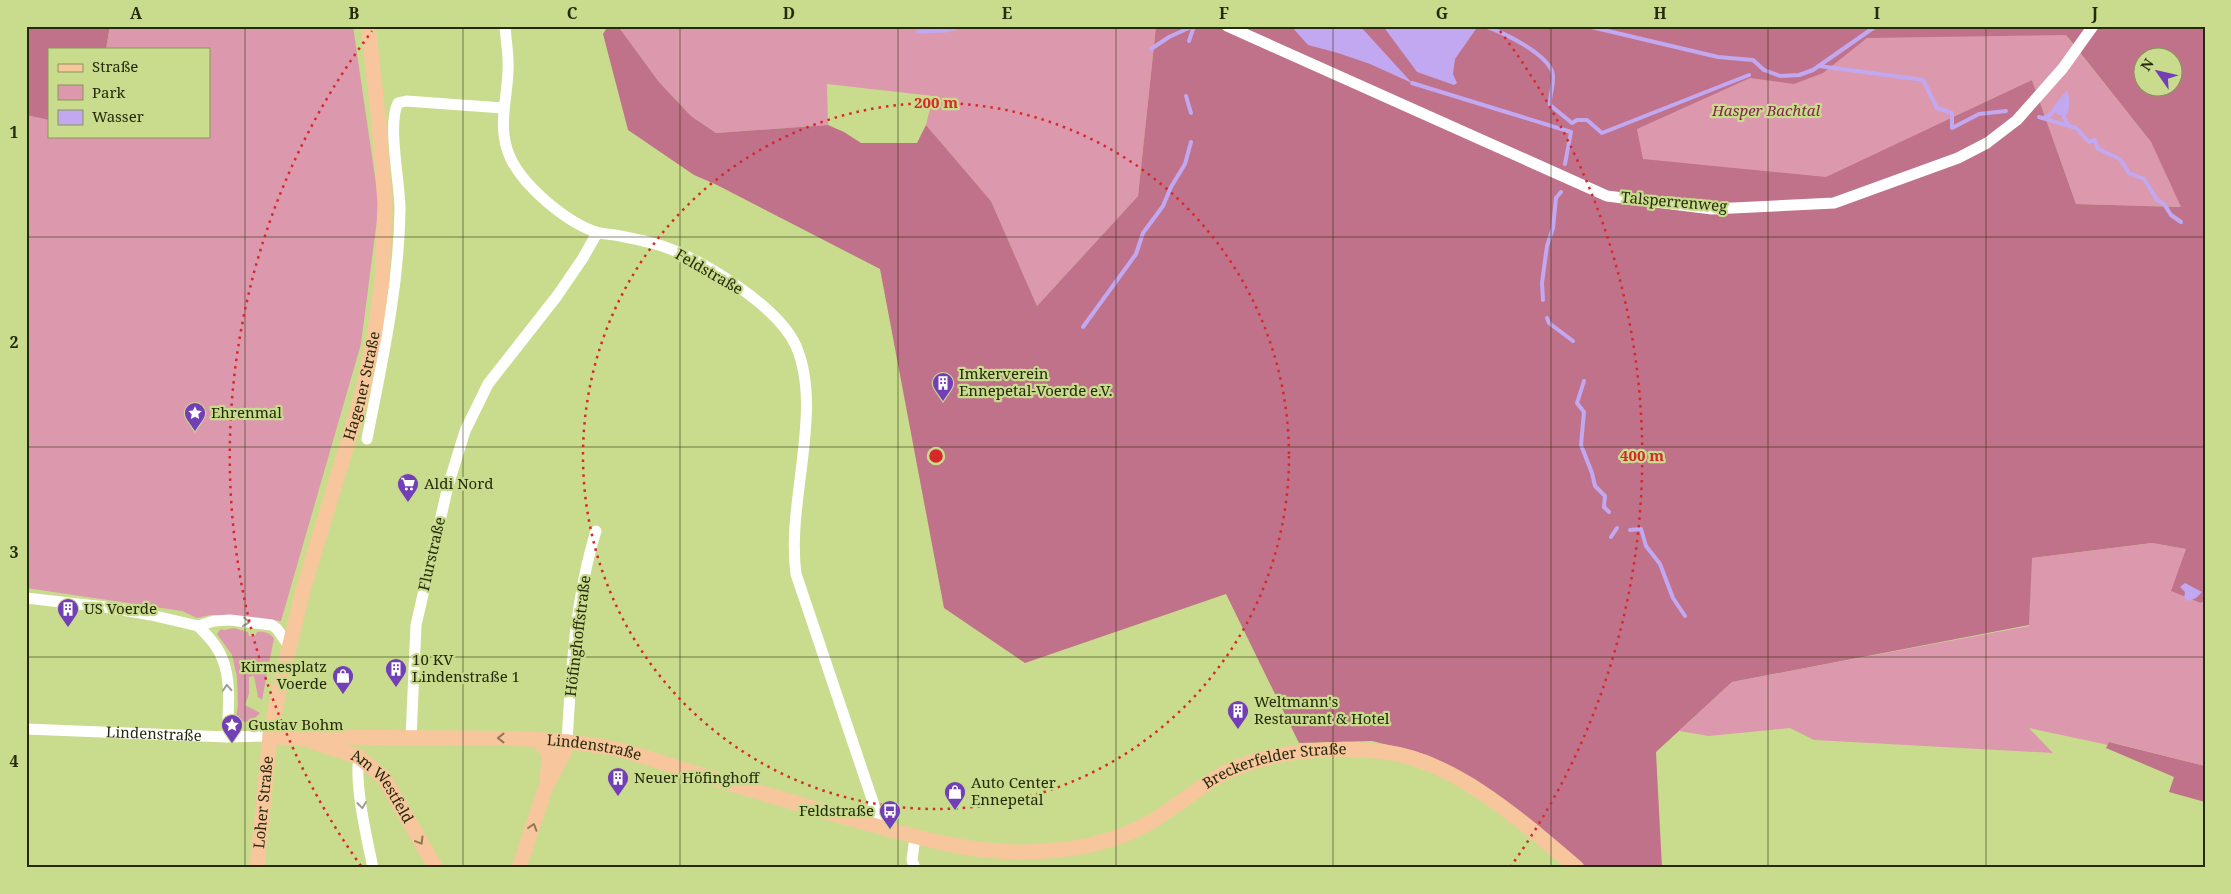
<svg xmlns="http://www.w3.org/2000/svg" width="2231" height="894" viewBox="0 0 2231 894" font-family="'Noto Serif',serif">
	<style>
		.green { fill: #dc99ad }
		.forest { fill: #c1728b; fill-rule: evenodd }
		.water { fill: #c1a8f0 }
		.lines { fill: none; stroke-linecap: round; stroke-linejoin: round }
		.stream { stroke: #c1a8f0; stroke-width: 4 }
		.minor { stroke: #fff; stroke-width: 11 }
		.major { stroke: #f7c69d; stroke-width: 15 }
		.oneway { stroke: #9c9f91 }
		.oneway2 { stroke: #8e7854 }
		.grid { fill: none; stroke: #242a0a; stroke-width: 1; stroke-opacity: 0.55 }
		.ring { fill: none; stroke: #d62828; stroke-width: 2.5; stroke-dasharray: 2.5 5 }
		.labels { text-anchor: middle; stroke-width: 4.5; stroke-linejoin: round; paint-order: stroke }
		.park-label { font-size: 15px; font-style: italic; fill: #84244c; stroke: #c9dc8d }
		.street-label { font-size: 15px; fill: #242a0a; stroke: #c9dc8d }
		.poi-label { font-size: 15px; fill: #242a0a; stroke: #c9dc8d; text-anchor: start }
		.centre { fill: #d62828; stroke: #c9dc8d; stroke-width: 2.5 }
		.ring-label { font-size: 15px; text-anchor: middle; font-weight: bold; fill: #d62828; stroke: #c9dc8d; stroke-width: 4.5; stroke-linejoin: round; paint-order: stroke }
		.neatline { fill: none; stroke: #242a0a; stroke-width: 2 }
		.grid-label { font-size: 16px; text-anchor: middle; font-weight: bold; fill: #242a0a }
	</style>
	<rect width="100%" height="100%" fill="#c9dc8d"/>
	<g class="green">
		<path d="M110 26H353L379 204 361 344 281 621 211 615 197 618 182 611 26 588V115L49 120V136H209V49H106Z"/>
		<path d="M618 26H947L968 29 988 26H1156L1138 196 1037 306 991 201 926 125 933 96 827 84 828 125 716 133 691 116 659 82Z"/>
		<path d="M1728 26 2076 28 2068 38 2151 142 2182 207 2076 204 2032 80 1835 181 1545 162Z"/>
		<path d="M2152 543 2186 549 2200 603 2205 600V766L2110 742 2108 745 2029 728 2053 753 1814 740 1790 728 1709 736 1679 731 1732 682 2029 626 2031 558Z"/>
		<path d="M234 628 248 632 249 636H255L257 632C265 631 269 633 274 638L262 700 258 697 254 676 249 677V694L245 705 260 713 252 721 244 722 236 717 238 705 237 677 232 655 217 634 221 629 224 630Z"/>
	</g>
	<g class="forest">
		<path d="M26 26H110L106 49H49V120L26 115Z"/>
		<path d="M608 26H618L659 82 691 116 716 133 828 125 844 132 861 143H917L926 125 991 201 1037 306 1138 196 1156 26H2205V600L2201 603 2171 591 2186 549 2152 543 2032 558 2029 625 1732 682 1656 752 1662 868H1583L1472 782 1427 755 1372 741 1299 743 1226 594 1025 663 944 608 880 269 717 185 694 175 628 130 603 34ZM2066 35 2151 142 2181 207 2076 204 2032 80 1826 177 1643 159 1637 129 1750 78 1794 84 1823 73 1867 38ZM2144 58H2174V88H2144Z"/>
		<path d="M2109 742 2205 766V802L2169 792 2174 777 2106 748Z"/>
	</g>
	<g class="water">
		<path d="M1291 26H1360L1412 83 1370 64 1338 53 1308 45Z"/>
		<path d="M1383 26H1476V29L1455 59 1453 74 1457 83 1454 85 1417 72Z"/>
		<path d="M2067 90C2070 100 2070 105 2067 115H2058L2053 107Z"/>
		<path d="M2185 583 2202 592 2196 598 2189 601 2184 598 2185 592 2180 587Z"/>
	</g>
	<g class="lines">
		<g class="stream">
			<path d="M1485 26C1504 33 1544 52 1552 71 1556 81 1549 94 1550 105L1572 123 1577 120H1587L1602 133 1749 75"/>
			<path d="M1587 26 1718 57 1753 60 1764 70 1780 76 1799 75 1813 70 1876 26"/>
			<path d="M918 32C931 30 948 33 959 26"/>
			<path d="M1189 41 1194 26"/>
			<path d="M1151 49 1169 37 1193 26"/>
			<path d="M1819 66 1923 80 1937 108 1952 113V128L1979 114 2006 111"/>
			<path d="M1412 83 1571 132 1565 164"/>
			<path d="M1186 96 1191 113"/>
			<path d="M2063 116 2068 124"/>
			<path d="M2039 117 2076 128 2089 142 2095 140 2098 149 2120 159 2129 173 2144 179 2157 200 2164 204 2171 215 2181 222"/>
			<path d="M2043 118 2049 116 2055 109"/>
			<path d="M1543 300 1542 283 1547 246 1553 228 1556 198 1561 192"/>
			<path d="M1547 318 1549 323 1573 341"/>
			<path d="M1083 327 1136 254 1143 233 1163 206 1171 187 1185 164 1191 142"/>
			<path d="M1584 381 1577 403 1584 412 1581 445 1592 473 1595 486 1605 496 1604 507 1609 512"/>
			<path d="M1630 530 1641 529 1646 546 1660 564 1673 598 1685 616"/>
			<path d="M1611 537 1617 528"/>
		</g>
		<g class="minor">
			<path d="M505 26C506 41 509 57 508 71 507 101 497 128 510 157 523 186 566 222 596 232 602 234 609 234 615 235 631 238 647 241 662 246 703 260 778 306 796 346 824 411 786 502 796 574L873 802 879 827"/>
			<path d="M1227 26 1607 196 1712 209 1834 203 1958 158 1987 143 2017 120 2063 68 2093 26"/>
			<path d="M367 439C382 362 399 288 400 209 400 182 387 124 398 103L406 101 503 108"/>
			<path d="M26 598 105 607 151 615 198 626 214 621 230 620 272 625 277 629 289 646"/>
			<path d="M198 626C207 635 217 645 222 658 232 681 228 712 227 737"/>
			<path id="s1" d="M26 729 227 737 270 736"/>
			<path d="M411 738 416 625 448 486 465 431 488 384 557 296 583 258 597 233"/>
			<path d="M567 742C571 671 575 599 596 531"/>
			<path d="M359 757C354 784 367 839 373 868"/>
			<path d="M915 837 912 860 915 868"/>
		</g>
		<g class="major">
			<path id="s2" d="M270 736 302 739 317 737C361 737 406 738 451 738 504 738 558 738 611 748 637 753 663 763 688 771 744 788 799 804 855 820 909 835 963 852 1019 852 1065 852 1115 844 1154 820 1177 806 1197 788 1221 775 1264 751 1336 745 1385 752 1456 761 1524 823 1577 868"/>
			<path d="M538 740 550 755 547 777"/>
			<path id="s3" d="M313 742 359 757 384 778 436 868"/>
			<path id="s4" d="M257 868 270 736 279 690 303 590 360 402 374 337 382 280 385 204 379 123 368 26"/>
			<path d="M519 868 546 786 563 755 567 742"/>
		</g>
	</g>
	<defs><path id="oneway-chevron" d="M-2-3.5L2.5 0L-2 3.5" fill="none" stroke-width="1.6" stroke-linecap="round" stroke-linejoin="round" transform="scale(1.25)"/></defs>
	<g class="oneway">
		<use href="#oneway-chevron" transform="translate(246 622) rotate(7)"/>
		<use href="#oneway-chevron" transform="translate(227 688) rotate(-93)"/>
		<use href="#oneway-chevron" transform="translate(362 805) rotate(83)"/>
	</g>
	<g class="oneway2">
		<use href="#oneway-chevron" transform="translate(501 738) rotate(-180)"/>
		<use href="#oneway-chevron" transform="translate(533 827) rotate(-72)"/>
		<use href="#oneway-chevron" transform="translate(420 841) rotate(59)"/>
	</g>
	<path class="grid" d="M245 26V868M463 26V868M680 26V868M898 26V868M1116 26V868M1333 26V868M1551 26V868M1768 26V868M1986 26V868M26 237H2205M26 447H2205M26 657H2205"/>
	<g class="ring">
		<circle cx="936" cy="456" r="353"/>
		<path d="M361 866A706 706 0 0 1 372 31M1500 31A706 706 0 0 1 1511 866"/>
	</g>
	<defs>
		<g id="building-pin" transform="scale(1.125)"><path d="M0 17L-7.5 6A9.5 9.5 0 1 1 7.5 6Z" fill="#733fb7" stroke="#c9dc8d"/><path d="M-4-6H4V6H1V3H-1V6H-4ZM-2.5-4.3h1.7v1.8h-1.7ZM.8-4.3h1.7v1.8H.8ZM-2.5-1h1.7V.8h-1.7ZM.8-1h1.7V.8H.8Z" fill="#fff"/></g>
		<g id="sight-pin" transform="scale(1.125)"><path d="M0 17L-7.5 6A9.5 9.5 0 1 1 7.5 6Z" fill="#733fb7" stroke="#c9dc8d"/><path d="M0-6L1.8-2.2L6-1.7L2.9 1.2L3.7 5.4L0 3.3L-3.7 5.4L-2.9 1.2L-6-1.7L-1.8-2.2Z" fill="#fff"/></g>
		<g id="supermarket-pin" transform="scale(1.125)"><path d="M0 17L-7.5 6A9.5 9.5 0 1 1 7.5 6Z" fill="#733fb7" stroke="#c9dc8d"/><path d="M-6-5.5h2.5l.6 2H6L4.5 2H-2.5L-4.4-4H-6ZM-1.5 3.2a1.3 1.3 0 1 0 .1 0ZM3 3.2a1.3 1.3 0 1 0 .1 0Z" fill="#fff"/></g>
		<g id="shop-pin" transform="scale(1.125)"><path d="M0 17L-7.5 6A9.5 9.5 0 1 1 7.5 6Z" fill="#733fb7" stroke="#c9dc8d"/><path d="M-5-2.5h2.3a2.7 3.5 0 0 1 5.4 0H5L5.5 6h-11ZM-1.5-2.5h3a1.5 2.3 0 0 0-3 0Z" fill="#fff"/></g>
		<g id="bus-pin" transform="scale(1.125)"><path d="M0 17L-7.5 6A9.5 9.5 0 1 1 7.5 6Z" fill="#733fb7" stroke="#c9dc8d"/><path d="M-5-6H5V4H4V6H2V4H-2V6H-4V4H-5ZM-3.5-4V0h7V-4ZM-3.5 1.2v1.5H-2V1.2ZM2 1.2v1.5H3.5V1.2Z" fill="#fff"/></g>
	</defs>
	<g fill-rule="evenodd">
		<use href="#building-pin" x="943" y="383"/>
		<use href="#sight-pin" x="195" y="413"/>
		<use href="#supermarket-pin" x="408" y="484"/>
		<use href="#building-pin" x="68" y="609"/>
		<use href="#building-pin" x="396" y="669"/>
		<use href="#shop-pin" x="343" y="676"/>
		<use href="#building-pin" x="1238" y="711"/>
		<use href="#sight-pin" x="232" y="725"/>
		<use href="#building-pin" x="618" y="778"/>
		<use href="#shop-pin" x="955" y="792"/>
		<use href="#bus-pin" x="890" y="811"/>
	</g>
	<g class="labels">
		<g class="park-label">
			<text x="1766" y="116">Hasper Bachtal</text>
		</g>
		<g class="street-label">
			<text transform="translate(1674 202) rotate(5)" y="5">Talsperrenweg</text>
			<text transform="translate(709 272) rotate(30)" y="5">Feldstraße</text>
			<text dy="5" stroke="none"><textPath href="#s4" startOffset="495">Hagener Straße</textPath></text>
			<text transform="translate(432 554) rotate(-77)" y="5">Flurstraße</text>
			<text transform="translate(578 636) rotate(-83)" y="5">Höfinghoffstraße</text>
			<text dy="5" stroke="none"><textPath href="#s1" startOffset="128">Lindenstraße</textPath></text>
			<text dy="5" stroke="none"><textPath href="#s2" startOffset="325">Lindenstraße</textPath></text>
			<text dy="5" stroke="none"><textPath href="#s2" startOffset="1040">Breckerfelder Straße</textPath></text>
			<text dy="5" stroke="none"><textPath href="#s3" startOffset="86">Am Westfeld</textPath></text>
			<text dy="5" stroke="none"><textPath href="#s4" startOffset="66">Loher Straße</textPath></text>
		</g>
		<g class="poi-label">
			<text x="959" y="379">Imkerverein<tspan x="959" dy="17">Ennepetal-Voerde e.V.</tspan></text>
			<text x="211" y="418">Ehrenmal</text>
			<text x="424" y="489">Aldi Nord</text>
			<text x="84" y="614">US Voerde</text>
			<text x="412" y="665">10 KV<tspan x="412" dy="17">Lindenstraße 1</tspan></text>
			<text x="327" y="672" text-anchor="end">Kirmesplatz<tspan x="327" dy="17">Voerde</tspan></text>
			<text x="1254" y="707">Weltmann's<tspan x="1254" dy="17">Restaurant &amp; Hotel</tspan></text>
			<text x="248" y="730">Gustav Bohm</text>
			<text x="634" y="783">Neuer Höfinghoff</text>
			<text x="971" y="788">Auto Center<tspan x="971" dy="17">Ennepetal</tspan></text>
			<text x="874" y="816" text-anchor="end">Feldstraße</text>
		</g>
	</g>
	<circle cx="936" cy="456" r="8" class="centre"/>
	<g class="ring-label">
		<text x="936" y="108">200 m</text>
		<text x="1642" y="461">400 m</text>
	</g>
	<rect width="2231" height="894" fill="none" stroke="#c9dc8d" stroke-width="55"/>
	<rect x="48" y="48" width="162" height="90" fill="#c9dc8d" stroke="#879559"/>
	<rect x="58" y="64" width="25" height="8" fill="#f7c69d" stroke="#879559"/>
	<text x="92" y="72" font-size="15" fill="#242a0a">Straße</text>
	<rect x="58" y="85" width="25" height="15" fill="#dc99ad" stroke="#879559"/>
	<text x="92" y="98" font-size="15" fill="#242a0a">Park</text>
	<rect x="58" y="110" width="25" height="15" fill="#c1a8f0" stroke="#879559"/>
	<text x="92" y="122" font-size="15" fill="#242a0a">Wasser</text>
	<g transform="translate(2158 72) rotate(304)"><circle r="24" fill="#c9dc8d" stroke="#879559"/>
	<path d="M0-4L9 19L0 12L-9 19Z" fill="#733fb7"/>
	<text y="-8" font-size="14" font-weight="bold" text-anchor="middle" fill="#242a0a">N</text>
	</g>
	<rect x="28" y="28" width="2176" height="838" class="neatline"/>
	<g class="grid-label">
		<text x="136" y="19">A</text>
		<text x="354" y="19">B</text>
		<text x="572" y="19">C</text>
		<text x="789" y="19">D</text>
		<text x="1007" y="19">E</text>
		<text x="1224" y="19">F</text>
		<text x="1442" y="19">G</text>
		<text x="1660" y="19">H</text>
		<text x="1877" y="19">I</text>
		<text x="2095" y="19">J</text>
		<text x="14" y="138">1</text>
		<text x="14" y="348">2</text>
		<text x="14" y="558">3</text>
		<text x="14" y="767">4</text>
	</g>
</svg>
